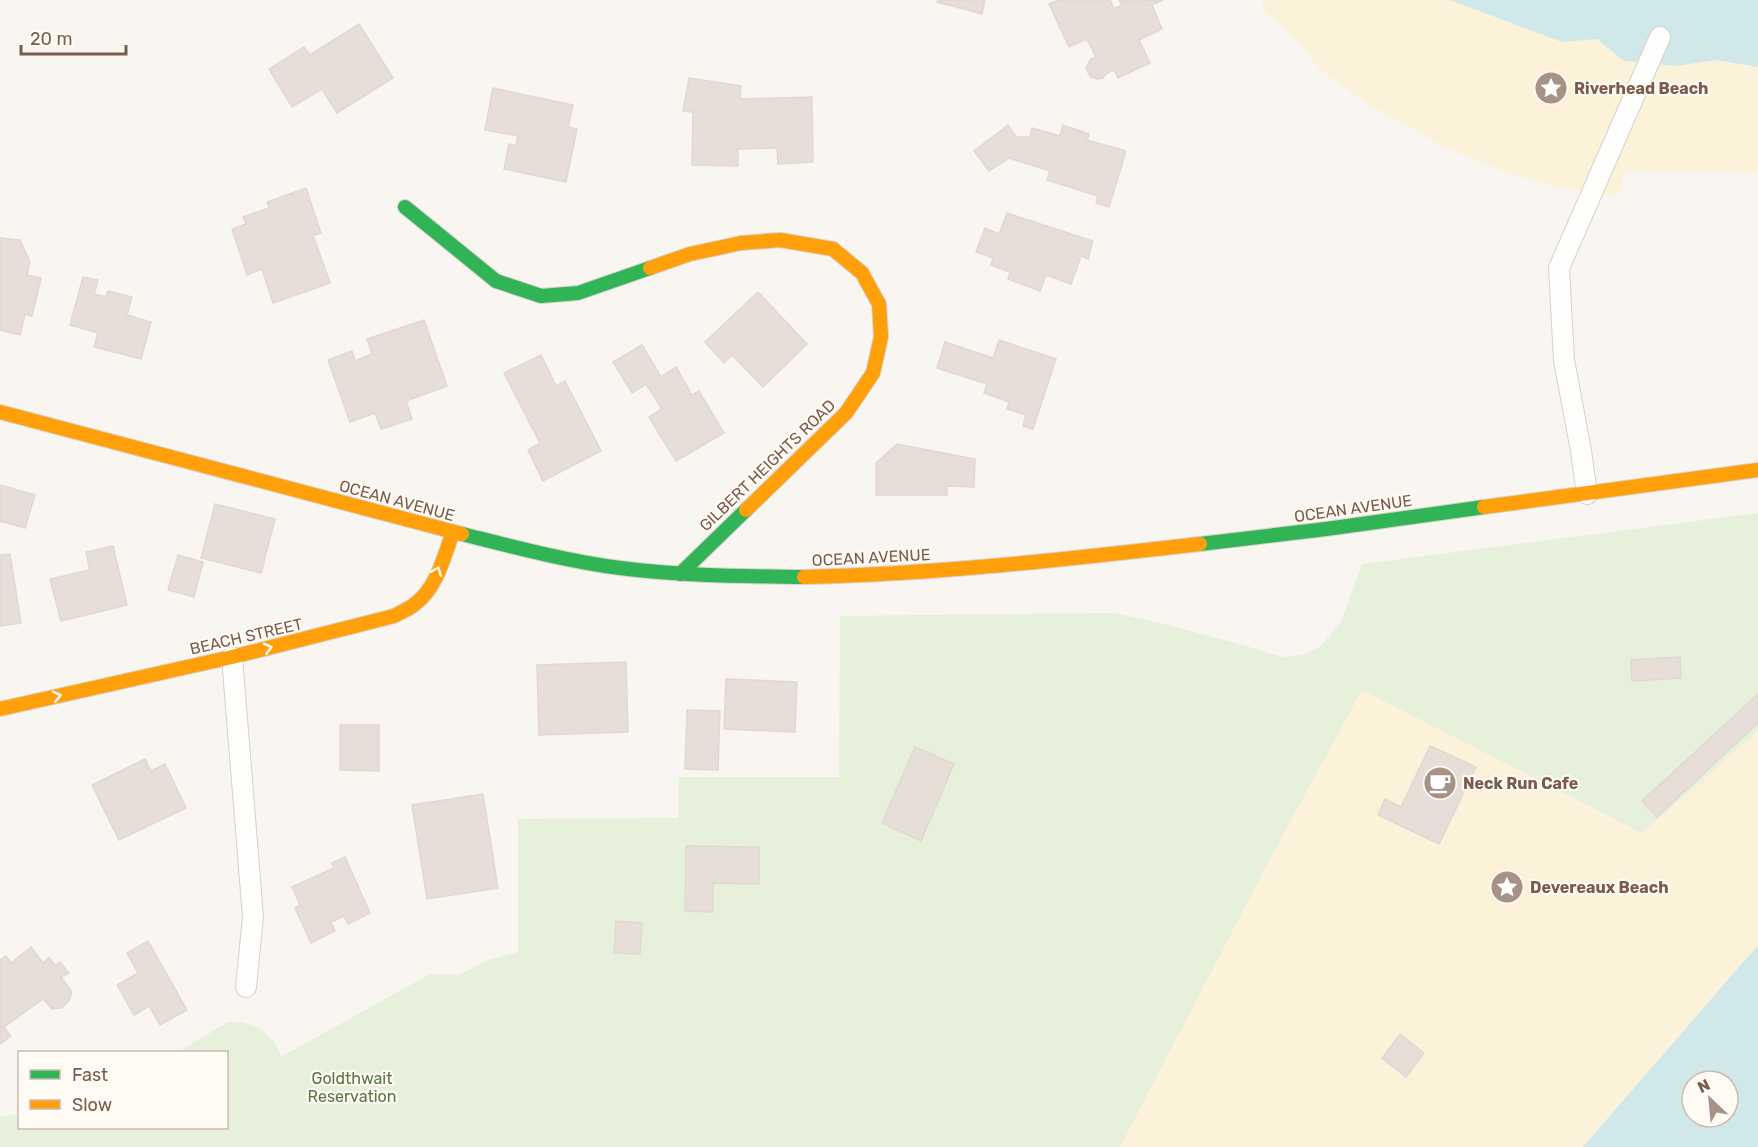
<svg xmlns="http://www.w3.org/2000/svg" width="1758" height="1147" viewBox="0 0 1758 1147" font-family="Rubik,sans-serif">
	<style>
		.green { fill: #e7f0db }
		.sand { fill: #fbf2d9 }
		.water { fill: #d0e8ea; fill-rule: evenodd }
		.building { fill: #e6ded7; stroke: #e2d8d2; stroke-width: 1.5 }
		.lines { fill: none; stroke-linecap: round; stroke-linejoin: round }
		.lane-casing { stroke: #d7d1cb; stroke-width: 22 }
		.fast-casing { stroke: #d9d2cb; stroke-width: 16 }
		.slow-casing { stroke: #d9d2cb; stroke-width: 16 }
		.lane { stroke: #fefefd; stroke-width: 20 }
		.fast { stroke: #30b455; stroke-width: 14 }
		.slow { stroke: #ff9f0a; stroke-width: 14 }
		.oneway { stroke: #fffaf3 }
		.labels { text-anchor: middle; stroke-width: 4.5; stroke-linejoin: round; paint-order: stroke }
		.poi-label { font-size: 16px; font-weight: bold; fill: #7a5c4d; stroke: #fffaf3; text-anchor: start }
		.street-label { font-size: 16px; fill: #7a5c4d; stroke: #fffaf3 }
		.park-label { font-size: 16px; fill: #537a41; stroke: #fffaf3 }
	</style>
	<rect width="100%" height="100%" fill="#f9f5f0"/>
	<path class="green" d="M1758 513V946L1583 1147H0V1117L19 1114 20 1128H226V1052H178L228 1022C254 1020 274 1034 281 1057L430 974 459 975 488 960 518 952V819L678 818 679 777H839L840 616 1113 613 1160 623 1246 646 1282 657 1303 655 1318 648 1340 624 1362 564Z"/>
	<g class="sand">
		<path d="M1262 0H1450L1562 42 1597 39 1624 61 1677 66 1716 60 1758 67V173L1626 170 1617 196 1566 189 1509 173 1445 147 1370 105 1320 70 1297 39 1264 11Z"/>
		<path d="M1362 690 1642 833 1758 731V946L1583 1147H1120L1279 842Z"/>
	</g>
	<g class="water">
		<path d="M1450 0H1758V67L1716 60 1677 66 1624 61 1597 39 1562 42Z"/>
		<path d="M1758 946V1147H1583L1745 960ZM1692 1081H1728V1117H1692Z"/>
	</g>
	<g class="building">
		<path d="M938 0H985L982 14 937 2Z"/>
		<path d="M1058 0H1110L1114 9 1122 5 1119 0H1163L1152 5 1162 29 1139 40 1150 63 1118 78 1114 70 1107 73 1103 78 1097 79 1091 77 1087 71 1086 67 1091 59 1096 57 1087 39 1069 47 1049 4Z"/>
		<path d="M359 24 393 78 337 113 322 89 292 107 269 69 304 47 310 55Z"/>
		<path d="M689 78 741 86 740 99 812 97 813 162 778 164 777 148 738 149V166L692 165 693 112 683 111Z"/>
		<path d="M493 88 573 105 568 127 577 129 566 182 504 169 509 144 516 146 518 136 485 130Z"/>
		<path d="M1008 125 1016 137H1030L1032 128 1060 136 1063 125 1089 134 1087 140 1126 151 1109 207 1096 203 1098 196 1047 180 1050 171 1009 158 989 171 974 151Z"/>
		<path d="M306 188 321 233 313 235 330 283 273 303 262 269 247 275 232 229 246 224 243 217 269 208 267 202Z"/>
		<path d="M1007 213 1093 241 1088 259 1081 256 1071 284 1046 275 1040 291 1008 279 1010 272 991 265 993 258 976 252 985 228 999 234Z"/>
		<path d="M0 238 20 240 30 262 27 275 41 278 32 316 25 314 20 335 0 330Z"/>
		<path d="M83 277 98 280 94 294 106 297 108 291 132 297 127 315 151 322 141 359 94 347 98 333 70 325Z"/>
		<path d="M758 292 807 344 763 387 732 355 724 363 705 342Z"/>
		<path d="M424 320 447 386 406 401 412 419 381 429 375 413 350 422 328 360 352 351 355 361 372 354 367 339Z"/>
		<path d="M999 340 1056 359 1033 429 1023 426 1026 415 1007 409 1009 402 984 393 987 384 937 368 945 342 993 358Z"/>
		<path d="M642 345 661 377 676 367 692 395 699 391 724 433 676 461 649 417 662 409 646 384 632 393 613 362Z"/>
		<path d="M541 355 556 386 565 381 601 451 543 481 528 450 540 443 504 373Z"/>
		<path d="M897 444 975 459 974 487 947 486V495H876V463Z"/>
		<path d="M0 485 35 495 25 528 0 521Z"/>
		<path d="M215 504 275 519 261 573 201 558Z"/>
		<path d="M113 546 127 605 61 621 50 579 90 570 86 552Z"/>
		<path d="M10 554 21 623 0 626V555Z"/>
		<path d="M178 555 203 562 194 597 168 590Z"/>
		<path d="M1680 657 1681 678 1632 681 1631 660Z"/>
		<path d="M626 662 628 732 539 735 537 665Z"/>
		<path d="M726 679 797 682 795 732 724 729Z"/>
		<path d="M1758 694V723L1657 817 1642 801Z"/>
		<path d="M687 710 720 711 718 770 685 769Z"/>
		<path d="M340 725H379V771L340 770Z"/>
		<path d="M1430 746 1476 767 1439 844 1378 815 1385 799 1401 807Z"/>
		<path d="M915 747 954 764 921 841 882 823Z"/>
		<path d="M145 759 151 771 165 764 186 808 119 840 92 785Z"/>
		<path d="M483 794 498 888 427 899 412 805Z"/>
		<path d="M686 846 759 847V884L713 883V912L685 911Z"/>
		<path d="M345 857 370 913 348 924 344 916 331 922 335 931 311 943 295 908 300 905 292 887 334 868 332 863Z"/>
		<path d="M616 921 642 923 640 954 614 953Z"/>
		<path d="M148 941 187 1010 160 1025 149 1006 134 1015 117 985 138 973 127 953Z"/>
		<path d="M31 947 43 963 49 957 55 966 60 962 69 973 61 977 72 992 69 1001 61 1008 52 1009 43 999 4 1027 11 1036 0 1044V960L6 956 11 963Z"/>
		<path d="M1400 1034 1424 1053 1406 1077 1382 1058Z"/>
	</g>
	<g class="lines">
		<g class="lane-casing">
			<g id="lane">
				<path d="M1587 494 1581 451 1564 360 1559 268 1660 37"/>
				<path d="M232 657 253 917 246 987"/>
			</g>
		</g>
		<g class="fast-casing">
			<g id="fast">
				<path d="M405 207 496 281 541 296 578 293 650 268"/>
				<path d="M462 534C514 547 566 561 620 568 681 576 743 576 804 577"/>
				<path d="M1200 544 1326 529 1484 507"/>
				<path d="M680 574 746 510"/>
			</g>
		</g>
		<g class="slow-casing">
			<g id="slow">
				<path d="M650 268 690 254 741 243 780 240 833 249 862 273 879 304 881 337 873 373 846 413 746 510"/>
				<path d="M0 412 462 534"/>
				<path d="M1484 507 1758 470"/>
				<path d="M804 577C937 574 1069 559 1200 544"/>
				<path d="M0 709 232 657 394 616C401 612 409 609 415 604 437 588 444 556 453 532"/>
			</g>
		</g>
		<use href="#lane" class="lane"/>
		<use href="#fast" class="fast"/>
		<use href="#slow" class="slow"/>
	</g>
	<defs><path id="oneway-chevron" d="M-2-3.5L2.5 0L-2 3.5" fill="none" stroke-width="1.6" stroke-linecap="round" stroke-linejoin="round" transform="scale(1.5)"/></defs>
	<g class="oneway">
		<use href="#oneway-chevron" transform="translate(437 571) rotate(-68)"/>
		<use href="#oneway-chevron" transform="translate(268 648) rotate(-14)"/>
		<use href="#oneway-chevron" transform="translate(57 696) rotate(-13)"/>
	</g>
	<defs>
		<g id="sight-disc" transform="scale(1.725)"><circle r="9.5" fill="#a69286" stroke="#fffaf3"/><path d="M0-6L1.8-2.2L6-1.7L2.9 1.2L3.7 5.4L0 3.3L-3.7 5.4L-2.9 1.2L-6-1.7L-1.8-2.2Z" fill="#fff"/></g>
		<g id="cafe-disc" transform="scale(1.725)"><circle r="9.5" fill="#a69286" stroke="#fffaf3"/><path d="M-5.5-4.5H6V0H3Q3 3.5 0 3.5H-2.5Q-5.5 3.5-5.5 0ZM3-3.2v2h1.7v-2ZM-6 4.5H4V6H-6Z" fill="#fff"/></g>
	</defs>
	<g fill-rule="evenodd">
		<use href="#sight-disc" x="1551" y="88"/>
		<use href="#cafe-disc" x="1440" y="783"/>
		<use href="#sight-disc" x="1507" y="887"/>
	</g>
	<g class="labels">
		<g class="poi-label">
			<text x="1574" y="94">Riverhead Beach</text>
			<text x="1463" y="789">Neck Run Cafe</text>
			<text x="1530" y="893">Devereaux Beach</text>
		</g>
		<g class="street-label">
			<text transform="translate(767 465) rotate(-44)" y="6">GILBERT HEIGHTS ROAD</text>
			<text transform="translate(397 500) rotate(15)" y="6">OCEAN AVENUE</text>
			<text transform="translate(1353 508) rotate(-8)" y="6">OCEAN AVENUE</text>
			<text transform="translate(871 557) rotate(-3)" y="6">OCEAN AVENUE</text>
			<text transform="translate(246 636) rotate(-13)" y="6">BEACH STREET</text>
		</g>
		<g class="park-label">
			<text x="352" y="1084">Goldthwait<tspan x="352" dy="18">Reservation</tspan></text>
		</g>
	</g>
	<rect x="18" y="1051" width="210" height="78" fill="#fffaf3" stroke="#cabbb1" stroke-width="1.5"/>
	<rect x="30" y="1070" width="30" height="9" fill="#30b455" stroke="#cabbb1" stroke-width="1.5"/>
	<text x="72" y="1081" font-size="18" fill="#7a5c4d">Fast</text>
	<rect x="30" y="1100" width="30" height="9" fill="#ff9f0a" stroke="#cabbb1" stroke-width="1.5"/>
	<text x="72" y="1111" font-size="18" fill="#7a5c4d">Slow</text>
	<g transform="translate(1710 1099) rotate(334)"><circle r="28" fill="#fffaf3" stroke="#cabbb1" stroke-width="1.5"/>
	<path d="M0-4.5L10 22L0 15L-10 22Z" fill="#a69286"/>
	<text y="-9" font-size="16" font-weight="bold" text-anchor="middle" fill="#7a5c4d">N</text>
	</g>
	<path d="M21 45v9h105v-9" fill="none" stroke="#7a5c4d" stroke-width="3"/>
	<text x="30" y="45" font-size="18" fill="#7a5c4d" stroke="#fffaf3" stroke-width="4.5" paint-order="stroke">20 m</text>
</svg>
